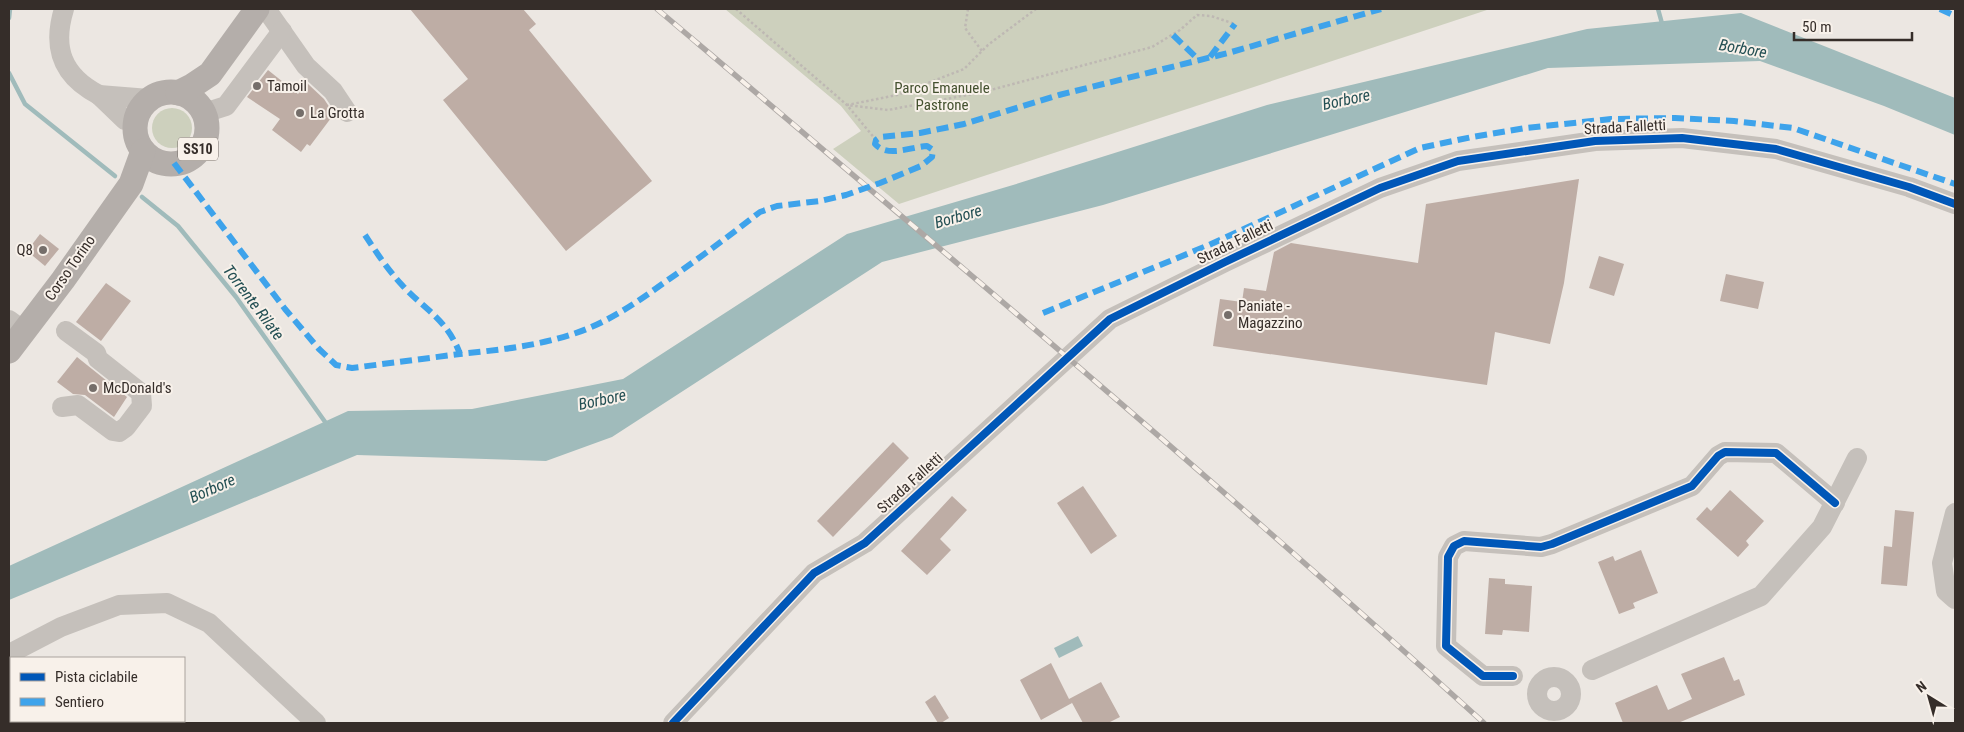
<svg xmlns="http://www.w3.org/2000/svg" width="1964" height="732" viewBox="0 0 1964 732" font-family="'Roboto Condensed',sans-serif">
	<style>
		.green { fill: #cdd0bd }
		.water { fill: #a0bbbb }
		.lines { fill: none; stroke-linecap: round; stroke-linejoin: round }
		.stream { stroke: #a0bbbb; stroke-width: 4.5 }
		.building { fill: #beada5 }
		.path { stroke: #beb8b3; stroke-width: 2.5; stroke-dasharray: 2.5 2.5; stroke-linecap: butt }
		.minor { stroke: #c5c0bb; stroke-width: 20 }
		.major { stroke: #b4aeaa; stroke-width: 25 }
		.rail-casing { stroke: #ada8a5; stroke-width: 5.5 }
		.rail { stroke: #f8f1ea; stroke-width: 4; stroke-dasharray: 11; stroke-linecap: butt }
		.quiet { stroke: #3ea3eb; stroke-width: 6; stroke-dasharray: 12 6; stroke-linecap: butt }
		.cycleway-casing { stroke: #f8f1ea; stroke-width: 11 }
		.cycleway { stroke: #0057b8; stroke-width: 8 }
		.poi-dot { fill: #756e6a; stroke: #f8f1ea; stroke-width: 2 }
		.labels { text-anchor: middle; stroke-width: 4; stroke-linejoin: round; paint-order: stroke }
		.shield { fill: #f8f1ea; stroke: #706863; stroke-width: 1 }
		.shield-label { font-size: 14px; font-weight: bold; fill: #352d29 }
		.poi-label { font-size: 15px; fill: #352d29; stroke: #f8f1ea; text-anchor: start }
		.park-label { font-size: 15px; fill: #44512f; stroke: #f8f1ea }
		.street-label { font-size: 15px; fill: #352d29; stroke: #f8f1ea }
		.water-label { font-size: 16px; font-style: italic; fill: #234f53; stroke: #f8f1ea }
	</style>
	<rect width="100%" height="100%" fill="#ece7e2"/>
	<g class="green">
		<path d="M725 9H1490L899 204 833 149 861 131 841 106Z"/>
		<circle cx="172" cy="128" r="20"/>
	</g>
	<g class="water">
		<path d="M1741 13 1955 98V135L1884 106 1760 61 1548 68 1103 205 882 262 612 437 546 461 357 455 9 600V566L348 411 472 409 623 379 847 234 1013 185 1267 105 1587 29Z"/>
		<path d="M1078 636 1083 646 1059 658 1054 648Z"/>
	</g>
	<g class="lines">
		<g class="stream">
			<path d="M1658 9 1663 27"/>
			<path d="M9 18 10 9"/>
			<path d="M9 73 25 104 115 176"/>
			<path d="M142 197 178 226 236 297 328 426"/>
		</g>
	</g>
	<g class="building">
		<path d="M410 9H523L536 24 529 30 652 181 566 251 443 100 468 79Z"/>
		<path d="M268 70 298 94 307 83 324 99 334 114 310 146 307 144 301 152 272 130 280 119 247 97Z"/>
		<path d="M1579 179 1564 283 1550 344 1495 332 1487 385 1213 346 1220 299 1242 302 1244 288 1266 291 1274 252 1291 243 1418 263 1426 204Z"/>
		<path d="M40 234 59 249 45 266 27 251Z"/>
		<path d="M1599 256 1624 264 1614 296 1589 288Z"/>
		<path d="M1726 274 1764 282 1758 309 1720 301Z"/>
		<path d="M106 283 131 301 101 341 76 322Z"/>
		<path d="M77 357 127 397 114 417 85 395 73 394 57 382Z"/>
		<path d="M893 442 909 458 833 537 817 521Z"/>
		<path d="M1083 486 1117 536 1091 554 1057 503Z"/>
		<path d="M1730 490 1764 521 1746 541 1749 545 1738 557 1696 519 1707 507 1711 511Z"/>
		<path d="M952 496 967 510 940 539 951 550 927 575 901 551Z"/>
		<path d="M1895 510 1914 512 1907 586 1881 584 1884 546 1892 547Z"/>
		<path d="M1641 550 1658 593 1633 603 1635 608 1619 614 1598 562 1613 556 1615 561Z"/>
		<path d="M1489 578 1505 579V584L1532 586 1529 632 1503 630 1502 635 1485 634Z"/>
		<path d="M1724 657 1734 681 1739 679 1745 695 1678 723H1623L1615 703 1657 685 1668 710 1692 699 1681 674Z"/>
		<path d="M1051 663 1069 699 1101 682 1120 717 1108 723H1083L1071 701 1072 703 1041 720 1020 680Z"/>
		<path d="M935 695 949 718 941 723H938L925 702Z"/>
	</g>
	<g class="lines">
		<g class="path">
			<path d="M736 9 847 105 888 110 983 92 1152 47 1180 30 1197 15 1211 16 1235 24"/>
			<path d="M968 9 965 28 982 51"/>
			<path d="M876 140 847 105 897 95 964 69 988 45 1036 9"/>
		</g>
		<g class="minor">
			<path d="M64 9C52 48 62 76 99 95"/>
			<path d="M266 9 306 66 333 91 347 112"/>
			<path d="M204 113 226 106 282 31"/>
			<path d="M135 122 125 120 99 95 149 99"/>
			<path d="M9 320 24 331"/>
			<path d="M62 407 78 405 113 431 119 432 126 427 142 406 141 393 98 359 96 353 66 331"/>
			<path d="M1955 513 1942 563 1946 591 1955 599"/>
			<path d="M9 654 61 627 119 605 167 603 209 623 316 723"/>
			<path d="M1592 670 1761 596 1822 527 1857 458"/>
			<path d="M1513 676H1483L1446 646 1448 557 1454 546 1464 541 1541 547 1552 544 1692 486 1718 456 1725 452 1776 453 1835 503"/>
			<circle cx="1554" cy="694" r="17"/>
			<path d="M673 723 814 573 865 543 1110 319 1225 262 1380 188 1458 161 1595 141 1682 138 1776 149 1909 187 1955 204"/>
		</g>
		<g class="major">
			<circle cx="171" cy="128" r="36"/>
			<path d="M178 93 192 86 210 74 257 9"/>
			<path d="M9 351 63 280 131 184 143 151"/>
		</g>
		<g class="rail-casing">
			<path id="rail" d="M657 9C935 244 1214 479 1484 723"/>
		</g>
		<use href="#rail" class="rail"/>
		<g class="quiet">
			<path d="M1940 9 1955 16"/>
			<path d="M1173 35 1199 60"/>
			<path d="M1210 57 1235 24"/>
			<path d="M174 163 285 309 319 349 336 365 352 368 460 354"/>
			<path d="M365 235C376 252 388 270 402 285 425 310 447 319 460 354 498 350 537 346 573 334 607 323 636 303 665 282 697 260 729 236 760 212L777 206 820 201 846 195 880 183 921 166 932 157 933 150 927 146C910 147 888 158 875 144L876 140 880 137 920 133 964 124 1059 95 1228 53 1381 9"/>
			<path d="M1043 313 1209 245 1420 148 1472 137 1526 128 1611 119 1675 118 1734 121 1793 128 1955 184"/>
		</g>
		<g class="cycleway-casing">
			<g id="cycleway">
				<path d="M1513 676H1483L1446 646 1448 557 1454 546 1464 541 1541 547 1552 544 1692 486 1718 456 1725 452 1776 453 1835 503"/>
				<path d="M673 723 814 573 865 543 1110 319 1225 262 1380 188 1458 161 1595 141 1682 138 1776 149 1909 187 1955 204"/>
			</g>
		</g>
		<use href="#cycleway" class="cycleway"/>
	</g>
	<g class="poi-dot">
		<circle cx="257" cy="86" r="5"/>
		<circle cx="300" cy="113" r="5"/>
		<circle cx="43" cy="250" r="5"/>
		<circle cx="1228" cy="315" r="5"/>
		<circle cx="93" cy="388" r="5"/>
	</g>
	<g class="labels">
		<rect class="shield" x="178" y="137.5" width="40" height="23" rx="4"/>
		<g class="shield-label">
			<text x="198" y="154">SS10</text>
		</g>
		<g class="poi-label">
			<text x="267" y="91">Tamoil</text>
			<text x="310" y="118">La Grotta</text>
			<text x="33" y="255" text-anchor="end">Q8</text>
			<text x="1238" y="311">Paniate -<tspan x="1238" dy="17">Magazzino</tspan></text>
			<text x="103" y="393">McDonald's</text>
		</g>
		<g class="park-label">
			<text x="942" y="93">Parco Emanuele<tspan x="942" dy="17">Pastrone</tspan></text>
		</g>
		<g class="street-label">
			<text transform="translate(1625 127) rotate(-3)" y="5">Strada Falletti</text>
			<text transform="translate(1235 242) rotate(-26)" y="5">Strada Falletti</text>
			<text transform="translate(70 268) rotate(-55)" y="5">Corso Torino</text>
			<text transform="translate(910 483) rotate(-42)" y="5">Strada Falletti</text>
		</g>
		<g class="water-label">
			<text transform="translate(1743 48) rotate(10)" y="6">Borbore</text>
			<text transform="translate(1346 99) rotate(-12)" y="6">Borbore</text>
			<text transform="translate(958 216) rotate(-16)" y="6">Borbore</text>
			<text transform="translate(254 302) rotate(53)" y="6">Torrente Rilate</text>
			<text transform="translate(602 399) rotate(-12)" y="6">Borbore</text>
			<text transform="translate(212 488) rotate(-24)" y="6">Borbore</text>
		</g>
	</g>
	<rect width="1964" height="732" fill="none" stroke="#352d29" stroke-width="20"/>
	<rect x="10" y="657" width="175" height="65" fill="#f8f1ea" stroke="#aaa39d"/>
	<rect x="20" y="673" width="25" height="8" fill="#0057b8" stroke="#aaa39d"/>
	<text x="55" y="682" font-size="15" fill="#352d29">Pista ciclabile</text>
	<rect x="20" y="698" width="25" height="8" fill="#3ea3eb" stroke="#aaa39d"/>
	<text x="55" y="707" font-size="15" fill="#352d29">Sentiero</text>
	<g transform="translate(1929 697) rotate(323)" stroke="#f8f1ea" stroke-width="4" paint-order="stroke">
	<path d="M0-4L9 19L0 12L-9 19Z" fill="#352d29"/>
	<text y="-8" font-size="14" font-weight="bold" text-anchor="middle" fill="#352d29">N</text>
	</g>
	<path d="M1794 32v8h118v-8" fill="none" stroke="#352d29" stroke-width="2.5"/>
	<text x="1802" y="32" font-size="15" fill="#352d29" stroke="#f8f1ea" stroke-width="4" paint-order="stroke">50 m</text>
</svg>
